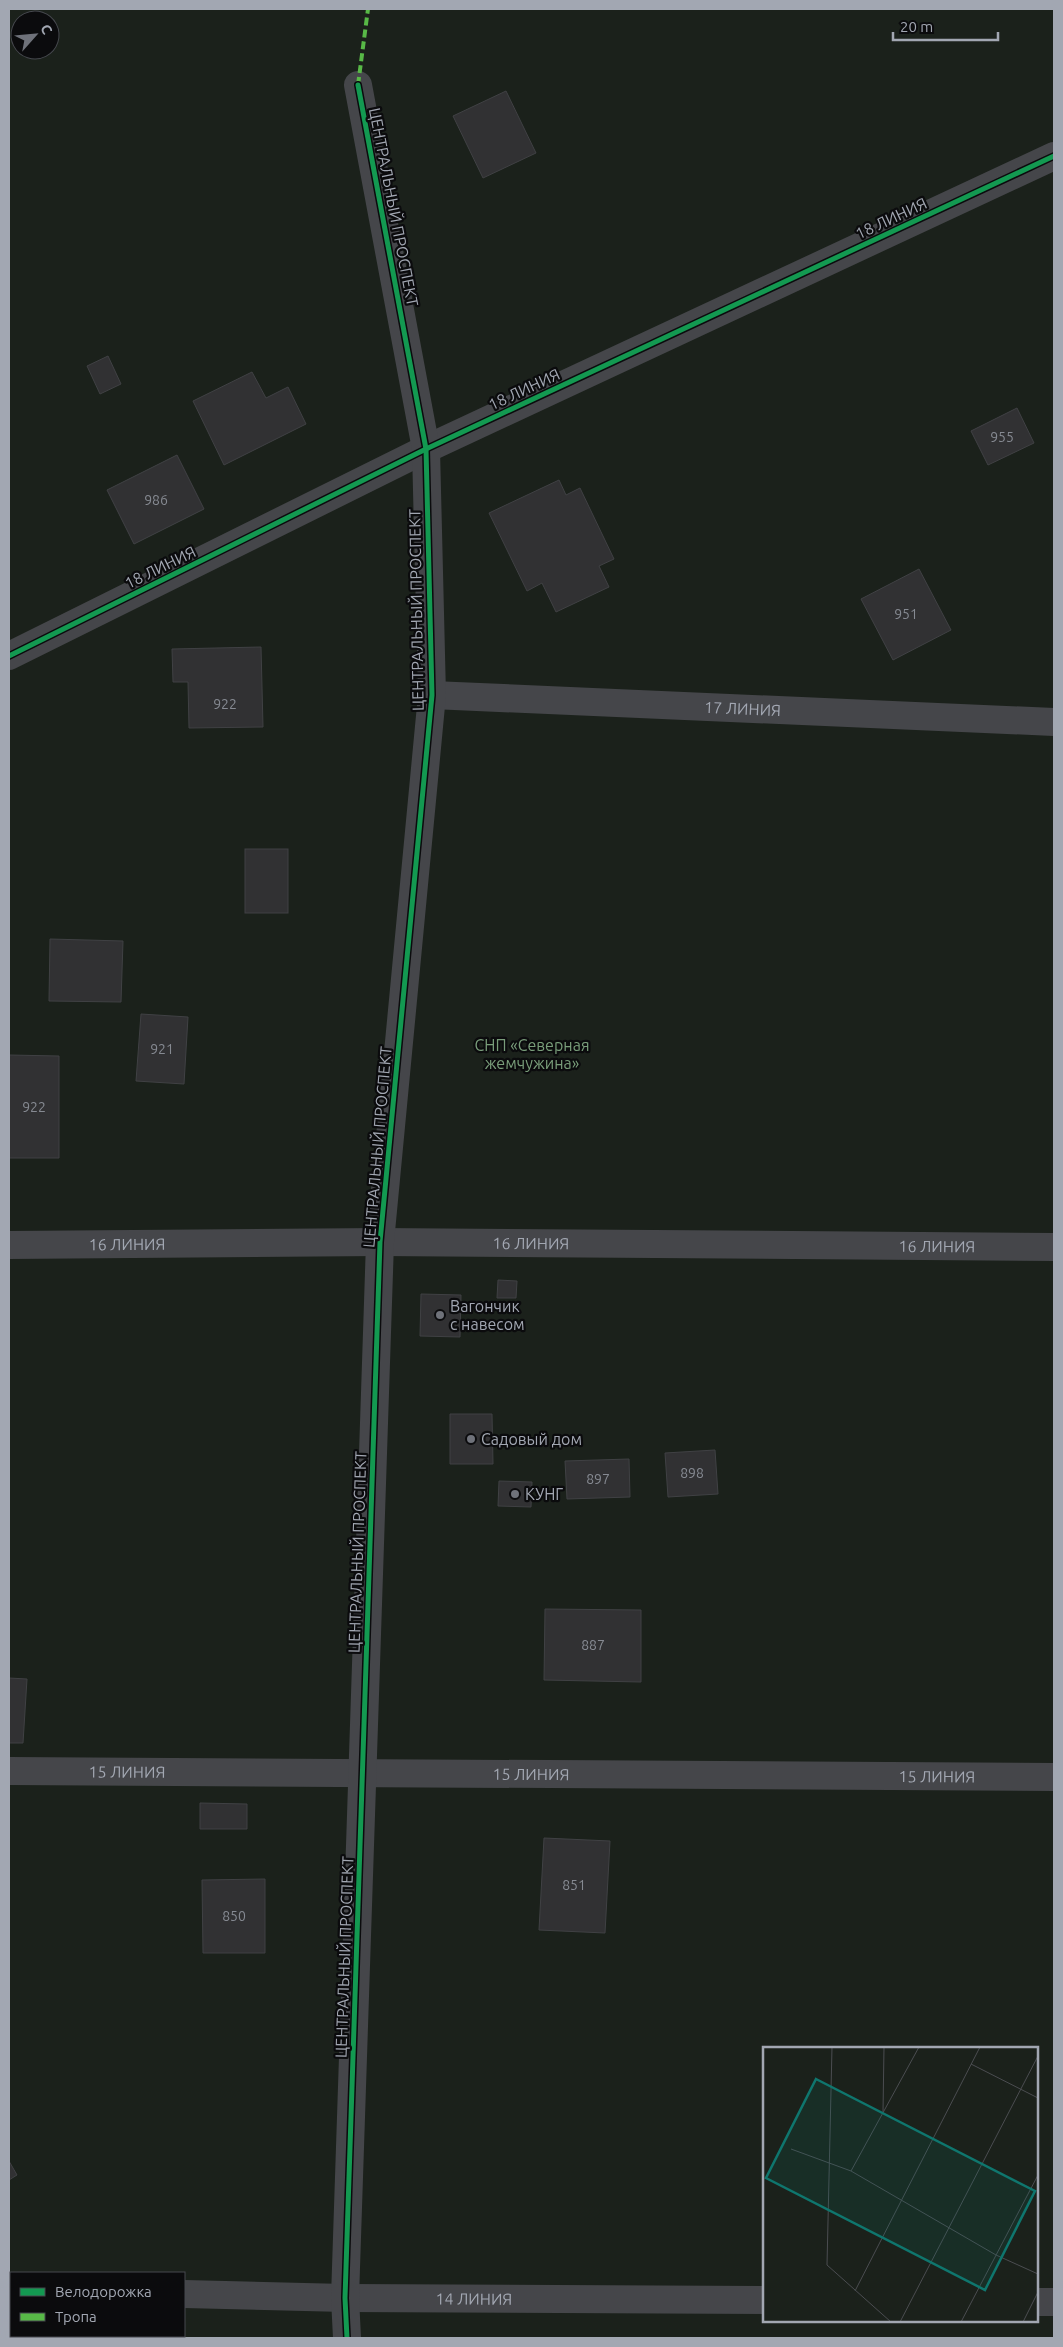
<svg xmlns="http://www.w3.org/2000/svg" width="1063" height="2347" viewBox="0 0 1063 2347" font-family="Ubuntu,sans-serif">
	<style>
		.green { fill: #1b211b; fill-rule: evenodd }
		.building { fill: #313133; stroke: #404144 }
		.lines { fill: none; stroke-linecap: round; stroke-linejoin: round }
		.minor { stroke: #45464a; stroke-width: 28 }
		.quiet { stroke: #58b947; stroke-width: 4; stroke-dasharray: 8 4; stroke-linecap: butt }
		.cycleway-casing { stroke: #0b0b0d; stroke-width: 8 }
		.cycleway { stroke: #139951; stroke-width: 5 }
		.poi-dot { fill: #6f727a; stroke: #0b0b0d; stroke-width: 2 }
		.labels { text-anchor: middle; stroke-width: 4.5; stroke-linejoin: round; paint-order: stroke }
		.number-label { font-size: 14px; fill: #868a92 }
		.street-label { font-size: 16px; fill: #a2a7b2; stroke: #0b0b0d }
		.park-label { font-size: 16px; fill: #799d7a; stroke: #0b0b0d }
		.poi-label { font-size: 16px; fill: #a2a7b2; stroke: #0b0b0d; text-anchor: start }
		.inset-road { fill: none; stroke: #4b4d51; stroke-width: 1 }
		.view { fill: #0f766e; fill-opacity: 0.15; stroke: #0f766e; stroke-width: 2.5 }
		.inset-edge { fill: none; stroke: #a2a7b2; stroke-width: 2.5 }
	</style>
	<rect width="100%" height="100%" fill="#111"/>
	<path class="green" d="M9 9H1054V2338H9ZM20 20H50V50H20ZM764 2048H1037V2321H764ZM11 2273H184V2336H11Z"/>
	<g class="building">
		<path d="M506 91 536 153 483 178 453 116Z"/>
		<path d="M108 356 121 384 100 394 87 366Z"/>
		<path d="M252 372 266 398 288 387 306 424 224 465 193 401Z"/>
		<path d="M1017 408 1034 443 988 465 971 431Z"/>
		<path d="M177 455 204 509 134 544 107 490Z"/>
		<path d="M559 480 566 495 580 488 614 559 599 566 609 587 556 612 542 583 527 591 489 513Z"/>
		<path d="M919 569 951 630 893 660 861 599Z"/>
		<path d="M261 647 263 727 189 728 188 682H173L172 649Z"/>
		<rect x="245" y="849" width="43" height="64"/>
		<path d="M50 939 123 941 121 1002 49 1001Z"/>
		<path d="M141 1014 188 1017 184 1084 136 1081Z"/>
		<path d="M9 1055 59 1056V1158H9Z"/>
		<path d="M498 1280 517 1281 516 1298H497Z"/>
		<path d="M421 1294 461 1295 460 1337 420 1336Z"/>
		<path d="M450 1414H492L493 1464H450Z"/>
		<path d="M715 1450 718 1494 668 1497 665 1453Z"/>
		<path d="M629 1459 630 1497 567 1499 565 1461Z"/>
		<path d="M499 1481 532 1482 531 1507 498 1506Z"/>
		<path d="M545 1609 641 1610V1682L544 1680Z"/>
		<path d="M9 1678 27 1679 23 1743H9Z"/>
		<path d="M200 1803 247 1804V1829H200Z"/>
		<path d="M544 1838 610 1841 605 1933 539 1930Z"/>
		<path d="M265 1879V1953H203L202 1880Z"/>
		<path d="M9 2161 17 2175 9 2180Z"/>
	</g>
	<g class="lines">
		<g class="minor">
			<path d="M9 656 426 449 1054 156"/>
			<path id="s1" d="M432 695 1054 722"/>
			<path id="s2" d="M9 1245 380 1242 1054 1247"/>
			<path id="s3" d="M9 1771 1054 1777"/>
			<path d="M9 2290H11"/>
			<path id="s4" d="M184 2294 345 2298 764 2300"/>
			<path d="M1037 2302H1054"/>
			<path d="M347 2338 345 2298 380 1242 432 695 426 449 358 85"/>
		</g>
		<path class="quiet" d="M358 85 368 9"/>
		<g class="cycleway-casing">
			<g id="cycleway">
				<path d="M9 656 426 449 1054 156"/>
				<path d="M347 2338 345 2298 380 1242 432 695 426 449 358 85"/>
			</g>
		</g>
		<use href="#cycleway" class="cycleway"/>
	</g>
	<g class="poi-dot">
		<circle cx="440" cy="1315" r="5"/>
		<circle cx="471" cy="1439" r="5"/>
		<circle cx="515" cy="1494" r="5"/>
	</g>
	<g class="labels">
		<g class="number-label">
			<text x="1002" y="442">955</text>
			<text x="156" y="505">986</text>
			<text x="906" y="619">951</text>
			<text x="225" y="709">922</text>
			<text x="162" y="1054">921</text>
			<text x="34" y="1112">922</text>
			<text x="692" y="1478">898</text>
			<text x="598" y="1484">897</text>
			<text x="593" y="1650">887</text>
			<text x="574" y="1890">851</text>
			<text x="234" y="1921">850</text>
		</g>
		<g class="street-label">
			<text transform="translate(394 207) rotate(79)" y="6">ЦЕНТРАЛЬНЫЙ ПРОСПЕКТ</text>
			<text transform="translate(891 218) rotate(-25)" y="6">18 ЛИНИЯ</text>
			<text transform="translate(524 389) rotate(-25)" y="6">18 ЛИНИЯ</text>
			<text transform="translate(160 567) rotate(-26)" y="6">18 ЛИНИЯ</text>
			<text transform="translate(416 610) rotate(-91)" y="6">ЦЕНТРАЛЬНЫЙ ПРОСПЕКТ</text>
			<text dy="6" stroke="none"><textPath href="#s1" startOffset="311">17 ЛИНИЯ</textPath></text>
			<text transform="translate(377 1147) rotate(-85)" y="6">ЦЕНТРАЛЬНЫЙ ПРОСПЕКТ</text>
			<text dy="6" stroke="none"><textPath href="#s2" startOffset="522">16 ЛИНИЯ</textPath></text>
			<text dy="6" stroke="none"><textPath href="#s2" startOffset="118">16 ЛИНИЯ</textPath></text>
			<text dy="6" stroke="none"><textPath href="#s2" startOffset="928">16 ЛИНИЯ</textPath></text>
			<text transform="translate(357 1552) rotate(-88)" y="6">ЦЕНТРАЛЬНЫЙ ПРОСПЕКТ</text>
			<text dy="6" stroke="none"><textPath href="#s3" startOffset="118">15 ЛИНИЯ</textPath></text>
			<text dy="6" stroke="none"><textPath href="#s3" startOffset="522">15 ЛИНИЯ</textPath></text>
			<text dy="6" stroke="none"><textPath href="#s3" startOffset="928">15 ЛИНИЯ</textPath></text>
			<text transform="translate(344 1957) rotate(-88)" y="6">ЦЕНТРАЛЬНЫЙ ПРОСПЕКТ</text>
			<text dy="6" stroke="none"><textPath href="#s4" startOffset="290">14 ЛИНИЯ</textPath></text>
		</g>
		<g class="park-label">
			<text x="532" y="1051">СНП «Северная<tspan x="532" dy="18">жемчужина»</tspan></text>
		</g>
		<g class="poi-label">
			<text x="450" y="1312">Вагончик<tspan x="450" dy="18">с навесом</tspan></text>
			<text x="481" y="1445">Садовый дом</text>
			<text x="525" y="1500">КУНГ</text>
		</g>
	</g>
	<g transform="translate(763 2047)">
		<rect width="275" height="275" fill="#111"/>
		<path d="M0 0H275V275H0Z" fill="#1b211b"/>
		<path class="inset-road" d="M69 0 64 218 128 275M208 17 275 51M120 65 121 0M28 102 88 124 233 208 275 227M88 124 156 0M92 244 217 0M137 275 275 9M198 275 275 128M260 275 275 245"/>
		<path class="view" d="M53 32 272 144 222 243 3 131Z"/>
		<rect width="275" height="275" class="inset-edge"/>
	</g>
	<rect width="1063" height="2347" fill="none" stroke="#a2a7b2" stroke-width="20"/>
	<rect x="10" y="2272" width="175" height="65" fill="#0b0b0d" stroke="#47494f"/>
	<rect x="20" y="2288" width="25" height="8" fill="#139951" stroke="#47494f"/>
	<text x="55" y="2297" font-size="15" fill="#a2a7b2">Велодорожка</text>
	<rect x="20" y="2313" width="25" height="8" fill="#58b947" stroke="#47494f"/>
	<text x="55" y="2322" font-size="15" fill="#a2a7b2">Тропа</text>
	<g transform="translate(35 35) rotate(63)"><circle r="24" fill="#0b0b0d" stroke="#47494f"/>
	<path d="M0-4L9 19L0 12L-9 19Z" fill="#6f727a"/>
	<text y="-8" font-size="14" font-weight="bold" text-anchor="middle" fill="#a2a7b2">С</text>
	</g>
	<path d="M893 32v8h105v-8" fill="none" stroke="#a2a7b2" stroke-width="2.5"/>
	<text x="900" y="32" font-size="15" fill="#a2a7b2" stroke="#0b0b0d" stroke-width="4" paint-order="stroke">20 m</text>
</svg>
